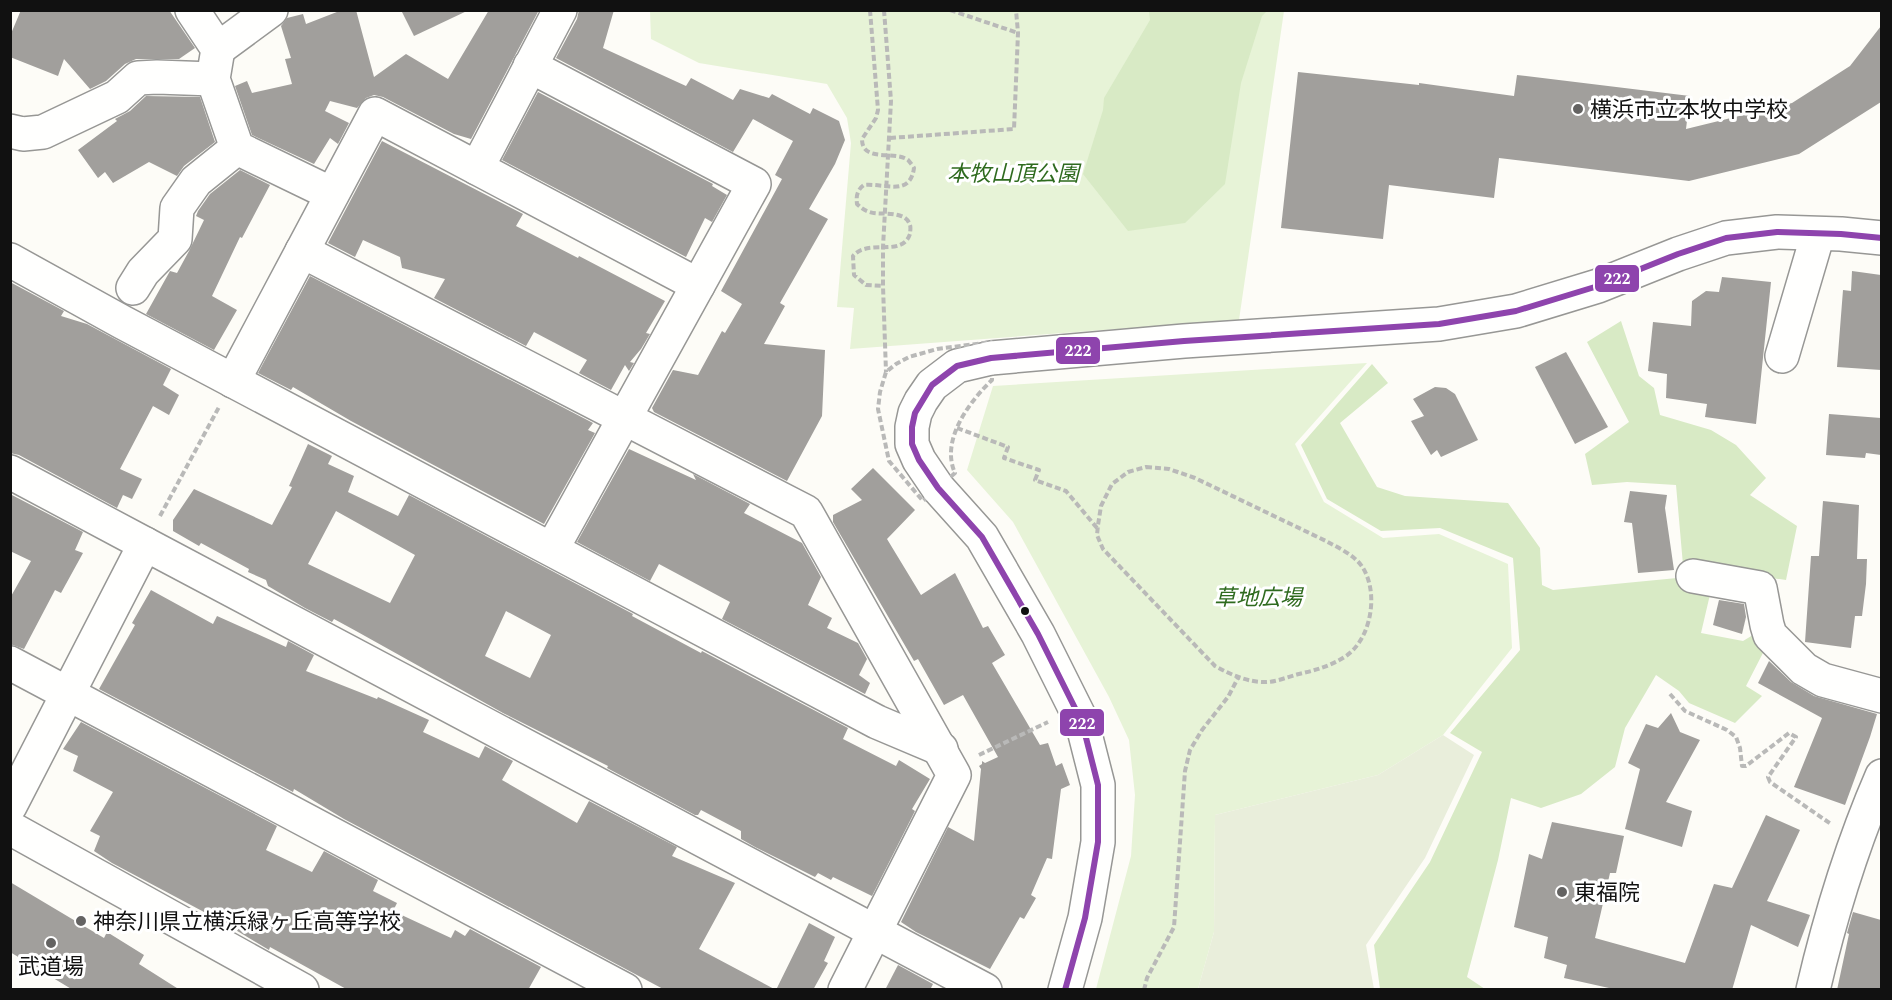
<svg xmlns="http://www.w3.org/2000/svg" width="1892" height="1000" viewBox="0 0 1892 1000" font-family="Spectral,'Noto Sans JP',serif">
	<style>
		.green { fill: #e7f3d7 }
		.forest { fill: #d8eac5 }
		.cemetery { fill: #e9eedb }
		.building { fill: #a19f9c; fill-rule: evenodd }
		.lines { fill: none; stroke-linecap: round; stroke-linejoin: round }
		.minor-casing { stroke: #979795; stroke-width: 36 }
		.path { stroke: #b9b9b8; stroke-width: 4; stroke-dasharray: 6 3; stroke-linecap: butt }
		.minor { stroke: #fffffe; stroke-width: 33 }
		.bus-1-casing { stroke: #fff; stroke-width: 10 }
		.bus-1 { stroke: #8e44ad; stroke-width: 6 }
		.poi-dot { fill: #646362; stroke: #fff; stroke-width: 2 }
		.bus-dot { fill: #111; stroke: #fff; stroke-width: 2 }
		.labels { text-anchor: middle; stroke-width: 6; stroke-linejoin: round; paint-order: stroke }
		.poi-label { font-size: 22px; fill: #111; stroke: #fff; text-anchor: start }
		.park-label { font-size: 22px; font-style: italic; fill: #2f6b1f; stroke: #fff }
		.line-badge { stroke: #fff; stroke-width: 2 }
		.badge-label { font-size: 16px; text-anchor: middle; font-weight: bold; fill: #fff }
	</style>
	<rect width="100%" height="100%" fill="#fdfcf7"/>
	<g class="green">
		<path d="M650 11H1284L1239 320 850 349 854 308 837 307 851 143 847 118 827 84 699 63 651 39Z"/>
		<path d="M1367 363 1295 444 1324 502 1383 538 1439 534 1508 564 1512 648 1443 735 1378 775 1215 815 1214 932 1198 989H1096L1131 856 1135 795 1129 740 1109 697 1013 522 967 470 993 386Z"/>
	</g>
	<g class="forest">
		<path d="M1149 11H1267L1262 16 1241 83 1225 184 1185 223 1128 231 1083 174 1103 110 1104 98 1150 20Z"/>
		<path d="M1621 321 1639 376 1654 388 1660 415 1711 430 1736 445 1766 478 1750 495 1797 526 1786 580 1683 565 1676 485 1627 482 1592 485 1585 454 1629 422 1587 342Z"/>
		<path d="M1372 364 1388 383 1340 423 1377 487 1405 496 1508 503 1540 548 1542 585 1553 590 1677 578 1712 586 1701 633 1743 641 1753 635 1765 649 1746 686 1762 696 1735 723 1689 703 1679 691 1656 675 1625 728 1615 767 1581 794 1541 808 1511 798 1498 860 1467 977 1485 989H1380L1374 945 1430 862 1482 752 1450 733 1520 650 1513 558 1440 528 1381 531 1327 499 1301 445Z"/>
	</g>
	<path class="cemetery" d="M1443 735 1474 755 1425 858 1366 945 1374 989H1198L1214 932 1215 815 1378 775Z"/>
	<g class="building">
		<path d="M21 10H169L195 48 179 59H136L125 64 106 81 90 89 64 59 58 76 10 57V36Z"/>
		<path d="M342 10H356L374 77 406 54 448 79 489 10H539L471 139 454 134 383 97 374 95 366 98 357 108 330 101 325 111 349 123 338 144 330 138 314 164 252 135 235 86 247 81 252 93 292 84 285 59 291 58 281 26 287 18 303 14 306 24Z"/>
		<path d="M401 10H469L414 36Z"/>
		<path d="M579 10H614L603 48 686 86 691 78 733 100 740 89 769 98 772 94 810 114 813 108 839 121 845 140 835 164 809 209 828 219 780 303 785 306 764 344 825 350 822 416 787 481 654 412 652 408 673 370 698 375 722 331 725 333 742 304 721 291 782 179 775 175 793 141 753 119 733 152 556 58 577 19Z"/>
		<path d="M1881 26V102L1799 154 1689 181 1499 158 1494 198 1389 185 1383 239 1281 228 1298 72 1419 85V83L1514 96 1517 75 1690 96 1686 129 1792 103 1850 66Z"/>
		<path d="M538 92 713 184 712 186 727 195 712 222 705 218 686 257 502 160Z"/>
		<path d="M146 96 200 97 215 142 184 166 177 176 149 162 113 183 105 172 98 178 78 150 117 121 115 119 130 111Z"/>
		<path d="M382 141 523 214 516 226 578 258 579 256 665 301 646 333 650 334 641 349 630 362 634 363 629 371 625 365 611 390 579 373 587 360 534 332 526 346 434 298 445 279 402 268 400 257 363 240 355 257 328 243Z"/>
		<path d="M240 170 270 185 242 238 240 237 212 296 237 310 214 350 146 314 170 271 177 273 189 251 204 220 196 216 198 211 210 194Z"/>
		<path d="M1852 271 1881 275V370L1837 367 1843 290 1851 291Z"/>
		<path d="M310 276 593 423 588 430 595 433 544 524 351 421 293 387 291 390 258 373Z"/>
		<path d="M1722 277 1771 282 1756 424 1705 417 1707 404 1666 398 1667 374 1648 371 1653 322 1691 326 1692 301 1706 291 1719 292Z"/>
		<path d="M10 282 64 311 61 316 87 324 171 369 163 385 179 395 169 415 153 406 120 469 142 479 132 499 123 495 117 508 19 455 10 453Z"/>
		<path d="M1566 352 1608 427 1575 444 1535 367Z"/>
		<path d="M1435 387 1446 388 1455 394 1478 440 1441 457 1437 450 1431 455 1411 421 1424 416 1413 399Z"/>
		<path d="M1829 414 1881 418V455L1866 453 1865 458 1826 455Z"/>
		<path d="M308 444 332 456 328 464 354 476 348 492 398 516 409 495 633 614 632 616 701 653 702 651 848 728 843 739 896 766 899 760 930 779 912 809 915 811 872 896 833 877 831 880 818 873 815 877 755 847 741 839V831L701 810 698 815H695L607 768 608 766 503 713 356 631 334 619 332 622 305 608 268 586 266 580 248 572 249 569 201 543 199 546 173 531V520L194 489 272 525 292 487 289 486ZM336 511 415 555 390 603 308 564ZM506 611 551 635 530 678 485 656Z"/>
		<path d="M629 449 696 480 693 474 750 504 744 513 802 543 821 577 808 605 832 618 827 628 858 643 867 659 859 675 870 683 865 694 722 619 730 602 659 564 650 581 577 542Z"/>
		<path d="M873 468 915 510 887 539 921 595 955 573 983 628 988 626 1005 655 992 663 1040 745 1048 743 1056 766 1062 763 1070 785 1061 789 1052 859 1047 858 1031 895 1036 898 1024 919 1020 917 990 969 916 932 901 922 948 827 974 841 981 769 979 766 982 764V761L985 763 998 757 963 695 944 705 918 659 914 661 833 522V515L862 500 851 489Z"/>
		<path d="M1630 491 1667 495 1665 508 1674 570 1638 573 1632 523 1624 522Z"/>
		<path d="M10 494 83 532 75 550 83 553 61 593 55 590 24 649 10 644V598L31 561 10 551Z"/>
		<path d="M1823 501 1859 505 1857 559H1867L1866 584 1862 616H1855L1851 648 1805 642 1811 556H1819Z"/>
		<path d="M151 590 213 624 217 616 286 647 288 641 314 655 306 671 377 699 378 697 429 720 423 732 479 758 485 746 513 761 502 780 577 823 589 801 677 847 672 856 735 883 699 949 776 990H665L344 819 294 789 293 792 99 689 135 625 132 623Z"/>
		<path d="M1719 600 1744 604 1746 617 1742 634 1713 625Z"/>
		<path d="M1769 661 1791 682 1814 696 1877 714 1870 737 1845 805 1794 787 1822 718 1758 683Z"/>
		<path d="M1671 713 1680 732 1700 740 1666 802 1692 811 1682 847 1625 829 1640 769 1628 763 1646 724 1658 728Z"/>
		<path d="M81 722 277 826 266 850 312 872 324 851 378 880 373 891 397 903 393 911 451 938 455 930 465 936 470 929 541 967 528 990H348L270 947 269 950 219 920 112 863 94 851 100 836 90 831 113 792 73 771 78 756 63 749Z"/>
		<path d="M1766 815 1800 830 1767 901 1810 915 1798 947 1751 925 1732 990H1618L1564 978 1567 965 1544 958 1548 937 1514 927 1529 854 1542 859 1552 822 1624 836 1616 873H1610L1595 938 1685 963 1714 884 1732 888Z"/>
		<path d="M10 882 104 938 107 932 144 955 139 964 180 990H73L10 952Z"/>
		<path d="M1853 912 1881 920V990H1837L1849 934 1847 933Z"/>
		<path d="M809 923 835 937 824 961 828 963 813 990H776Z"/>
		<path d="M898 965 933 984 930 990H885Z"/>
	</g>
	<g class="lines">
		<g class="minor-casing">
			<g id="minor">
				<path d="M192 10 218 49 213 79 237 148 332 194"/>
				<path d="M218 49 271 10"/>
				<path d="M530 66 754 184 552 549"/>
				<path d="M10 131 23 134 43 132 117 97 138 78 157 77 213 79"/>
				<path d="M477 168 560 10"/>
				<path d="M302 251 806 512 954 775 845 990"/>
				<path d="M10 260 122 322 877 722 941 749"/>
				<path d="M133 288 143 272 175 239 177 208 196 181 237 148"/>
				<path d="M1782 356 1818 234"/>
				<path d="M233 381 375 114 698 285"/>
				<path d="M10 472 145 544"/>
				<path d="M1693 576 1760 588 1767 625 1770 635 1804 669 1823 680 1882 696"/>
				<path d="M10 663 625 990"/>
				<path d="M10 806 145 544 985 990"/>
				<path d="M10 828 302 990"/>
				<path d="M1065 990 1085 918 1098 842V785L1082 722 1038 634 982 537 938 488 919 460 912 444V427L915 413 921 401 932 385 957 366 991 358 1184 341 1439 324 1516 311 1598 286 1678 254 1726 238 1777 232 1841 234 1882 238"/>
				<path d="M1813 990C1830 917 1852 845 1882 776"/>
			</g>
		</g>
		<g class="path">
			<path d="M870 10 878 110 876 118 862 139C862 163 894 150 908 160 909 161 913 166 914 168 910 197 885 183 864 185 857 190 856 196 857 204 872 219 884 210 901 216 905 217 909 221 910 225 911 228 910 232 910 234 902 258 868 238 853 256L854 275 866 285 883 286"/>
			<path d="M884 10 891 101 883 247V286L886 372"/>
			<path d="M950 10 1018 33"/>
			<path d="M890 138 1014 129 1018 33 1016 10"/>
			<path d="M991 342 992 380C970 401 940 440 955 473L923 501 889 461 878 409 880 392 886 372 896 364 909 357 937 349Z"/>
			<path d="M957 428 1008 447 1004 458 1039 470 1035 480 1066 491 1097 528"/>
			<path d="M1146 467 1169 469 1195 478 1326 541C1339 548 1356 556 1363 568 1379 594 1371 639 1346 656 1331 666 1316 670 1299 674 1287 677 1274 683 1262 682 1244 681 1230 674 1215 666L1103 549 1097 535 1098 525 1101 506 1112 484 1128 472Z"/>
			<path d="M160 516 219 407"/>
			<path d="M1670 694 1685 711 1727 730 1736 737 1740 748 1742 766H1746L1789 733 1796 737 1768 777 1770 782 1831 824"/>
			<path d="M979 755 1048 722"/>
			<path d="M1144 990 1147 978 1174 927 1185 771 1190 750 1202 730 1228 697 1238 678"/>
		</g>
		<use href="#minor" class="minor"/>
		<g class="bus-1-casing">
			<path id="bus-1" d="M1065 990 1085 918 1098 842V785L1082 722 1038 634 982 537 938 488 919 460 912 444V427L915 413 932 385 957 366 991 358 1184 341 1439 324 1516 311 1598 286 1678 254 1726 238 1777 232 1841 234 1882 238"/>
		</g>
		<use href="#bus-1" class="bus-1"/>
	</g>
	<g class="poi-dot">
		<circle cx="1578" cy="109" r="6"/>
		<circle cx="1562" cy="892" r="6"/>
		<circle cx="81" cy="921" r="6"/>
		<circle cx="51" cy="943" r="6"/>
	</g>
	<circle class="bus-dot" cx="1025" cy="611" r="5"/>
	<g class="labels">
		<g class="poi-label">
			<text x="1590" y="117">横浜市立本牧中学校</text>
			<text x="1574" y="900">東福院</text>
			<text x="93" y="929">神奈川県立横浜緑ヶ丘高等学校</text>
			<text x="51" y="974" text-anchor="middle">武道場</text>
		</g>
		<g class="park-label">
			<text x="1013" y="181">本牧山頂公園</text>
			<text x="1258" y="605">草地広場</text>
		</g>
	</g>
	<g class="line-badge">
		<rect x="1594" y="264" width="46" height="29" rx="6" fill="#8e44ad"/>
		<rect x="1055" y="336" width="46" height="29" rx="6" fill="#8e44ad"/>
		<rect x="1059" y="708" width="46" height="29" rx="6" fill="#8e44ad"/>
	</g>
	<g class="badge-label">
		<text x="1617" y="284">222</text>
		<text x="1078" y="356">222</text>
		<text x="1082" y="729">222</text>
	</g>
	<rect width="1892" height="1000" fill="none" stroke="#111111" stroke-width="24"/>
</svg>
